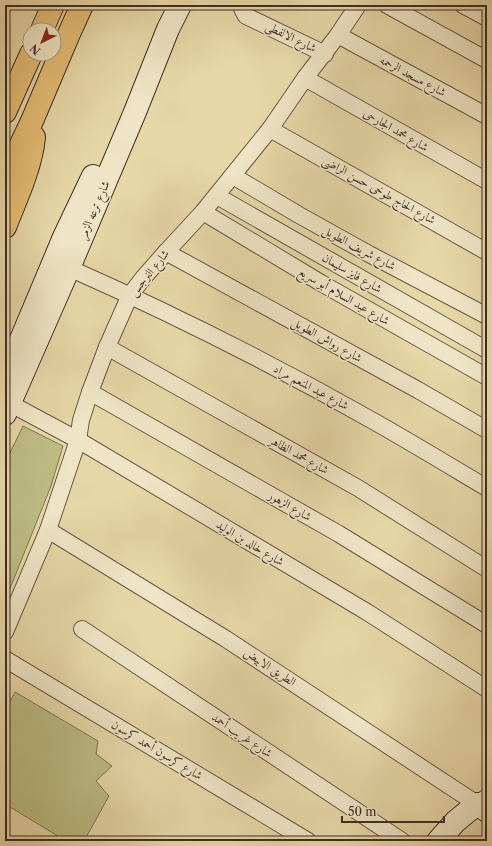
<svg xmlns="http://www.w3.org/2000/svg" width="492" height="846" viewBox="0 0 492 846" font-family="'Libre Caslon Text',Amiri,serif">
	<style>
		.green { fill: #bcbc83; stroke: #7e7454 }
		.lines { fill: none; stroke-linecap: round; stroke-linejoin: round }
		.street-casing { stroke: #6a5846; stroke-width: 18 }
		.secondary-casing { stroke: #412d25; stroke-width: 24 }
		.highway-casing { stroke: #412d25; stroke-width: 24 }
		.street { stroke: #efe5c6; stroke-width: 16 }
		.secondary { stroke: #efe5c6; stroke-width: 22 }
		.highway { stroke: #e4bc74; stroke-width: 22 }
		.labels { text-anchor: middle; stroke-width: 3; stroke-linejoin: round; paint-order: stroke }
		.street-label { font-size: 12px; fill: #412d25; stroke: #efe5c6 }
	</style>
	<rect width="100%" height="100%" fill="#e7d7a7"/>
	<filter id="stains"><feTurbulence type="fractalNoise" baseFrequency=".005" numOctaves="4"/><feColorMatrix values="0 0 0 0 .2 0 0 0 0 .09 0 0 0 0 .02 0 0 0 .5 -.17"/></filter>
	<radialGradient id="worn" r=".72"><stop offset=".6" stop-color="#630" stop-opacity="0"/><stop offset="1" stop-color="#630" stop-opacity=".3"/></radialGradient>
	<g class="green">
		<path d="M23 426 63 446 51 486 5 601V463Z"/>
		<path d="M15 692 98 741 96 754 112 766 96 781 109 796 84 841H66L5 804V711Z"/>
	</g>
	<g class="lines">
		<g class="street-casing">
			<g id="street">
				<path d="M242 5C241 9 244 12 246 16L325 54"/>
				<path d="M387 5 487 60"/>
				<path d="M463 5 487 18"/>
				<path d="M338 35 487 116"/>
				<path d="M305 78 487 181"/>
				<path d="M270 129 487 252"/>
				<path d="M233 176 299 215 369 254 487 316"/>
				<path d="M217 196 487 350"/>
				<path d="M203 212 321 283 487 377"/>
				<path d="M166 252 418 390 487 430"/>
				<path d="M69 268C173 314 276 366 375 422 412 443 450 466 487 488"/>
				<path d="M107 347 358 488 487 569"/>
				<path d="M90 392 339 534 487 625"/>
				<path d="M9 403 78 440 367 612 487 689"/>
				<path d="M48 530 226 639 477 804 487 797"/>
				<path d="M82 629 402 841"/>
				<path d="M5 632 48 530 78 440 81 420 90 392 107 347 130 295 144 277 166 252 203 212 270 129 305 78 338 35 358 5"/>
				<path d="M5 659 308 841"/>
			</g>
		</g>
		<g class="secondary-casing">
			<g id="secondary">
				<path d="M9 368 64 237 93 176"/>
				<path d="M5 414 69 268 135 112 168 29 180 5"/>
				<path d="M438 841 456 821 477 804 487 811"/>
			</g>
		</g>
		<g class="highway-casing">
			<g id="highway">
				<path d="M42 30 53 5"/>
				<path d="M5 112 31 54"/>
				<path d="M5 178 32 121 68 36 82 5"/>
				<path d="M5 227C16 199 31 168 34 137"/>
			</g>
		</g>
		<use href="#street" class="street"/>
		<use href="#secondary" class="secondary"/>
		<use href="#highway" class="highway"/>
	</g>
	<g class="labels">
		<g class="street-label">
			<text transform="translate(291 37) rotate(26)" y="4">شارع الالفطى</text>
			<text transform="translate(413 76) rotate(28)" y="4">شارع مسجد الرحمه</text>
			<text transform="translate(396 130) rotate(30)" y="4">شارع محمد الجارحى</text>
			<text transform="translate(379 190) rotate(29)" y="4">شارع الحاج طوخى حسن الراضى</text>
			<text transform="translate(94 210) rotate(-67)" y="4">شارع ترعه الزمر</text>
			<text transform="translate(359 248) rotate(28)" y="4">شارع شريف الطويل</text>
			<text transform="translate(149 273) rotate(-51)" y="4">شارع النرجس</text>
			<text transform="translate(352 273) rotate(30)" y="4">شارع فايز سليمان</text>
			<text transform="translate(344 296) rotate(30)" y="4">شارع عبد السلام أبو سريع</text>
			<text transform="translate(327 340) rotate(29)" y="4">شارع رواش الطويل</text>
			<text transform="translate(311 387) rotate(28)" y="4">شارع عبد المنعم مراد</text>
			<text transform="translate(299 455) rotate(29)" y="4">شارع محمد الظاهر</text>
			<text transform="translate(290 506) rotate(30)" y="4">شارع الزهور</text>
			<text transform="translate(250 543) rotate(31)" y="4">شارع خالد بن الوليد</text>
			<text transform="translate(270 667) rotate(33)" y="4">الطريق الابيض</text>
			<text transform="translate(242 735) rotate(34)" y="4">شارع غريب أحمد</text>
			<text transform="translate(157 750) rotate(31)" y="4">شارع كرسون أحمد كرسون</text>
		</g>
	</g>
	<rect width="492" height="846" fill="none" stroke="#e7d7a7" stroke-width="20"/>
	<rect x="6" y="6" width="480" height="834" fill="none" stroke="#412d25" stroke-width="2"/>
	<rect x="10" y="10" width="472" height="826" fill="none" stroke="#412d25"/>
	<g transform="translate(42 42) rotate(222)"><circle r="19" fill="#efe5c6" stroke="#a99b86"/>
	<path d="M0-3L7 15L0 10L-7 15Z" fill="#8f2418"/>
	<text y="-6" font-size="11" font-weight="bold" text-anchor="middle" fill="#412d25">N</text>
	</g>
	<path d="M342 816v6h102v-6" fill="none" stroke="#412d25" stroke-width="2"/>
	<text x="348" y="816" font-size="12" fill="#412d25" stroke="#efe5c6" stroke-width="3" paint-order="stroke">50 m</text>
	<rect width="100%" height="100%" filter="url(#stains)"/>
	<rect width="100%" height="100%" fill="url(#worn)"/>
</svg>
